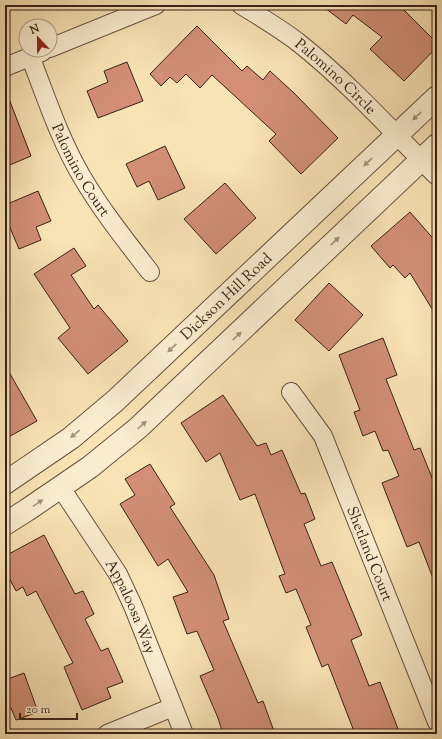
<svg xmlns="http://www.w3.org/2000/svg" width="442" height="739" viewBox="0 0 442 739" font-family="'Sorts Mill Goudy',serif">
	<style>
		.building { fill: #d28f76; stroke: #382116 }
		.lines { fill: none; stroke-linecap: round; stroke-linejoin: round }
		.minor-casing { stroke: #68523e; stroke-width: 20 }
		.tertiary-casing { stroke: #68523e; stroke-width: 24 }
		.minor { stroke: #faedcf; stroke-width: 18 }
		.tertiary { stroke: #faedcf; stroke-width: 22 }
		.oneway { fill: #a3917c }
		.labels { text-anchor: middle; stroke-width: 3; stroke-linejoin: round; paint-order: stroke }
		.street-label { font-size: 15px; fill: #382116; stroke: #faedcf }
	</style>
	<rect width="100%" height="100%" fill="#f8e3b5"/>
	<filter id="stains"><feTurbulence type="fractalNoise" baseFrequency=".005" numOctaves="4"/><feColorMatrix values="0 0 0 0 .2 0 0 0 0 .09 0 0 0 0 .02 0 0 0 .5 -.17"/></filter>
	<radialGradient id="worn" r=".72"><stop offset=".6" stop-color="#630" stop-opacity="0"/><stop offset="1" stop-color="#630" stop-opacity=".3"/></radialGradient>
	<g class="building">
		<path d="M321 5H399L437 43V47L404 81 370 49 382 37 353 15 346 24Z"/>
		<path d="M197 26 242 71 247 66 263 80 270 71 294 93 338 138 301 174 269 141 276 134 212 75 200 88 186 74 177 83 170 77 161 86 150 74Z"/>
		<path d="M127 62 143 101 98 118 87 91 108 82 104 71Z"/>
		<path d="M5 91H6L31 156 5 167Z"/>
		<path d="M165 146 185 188 158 200 149 181 137 187 126 164Z"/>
		<path d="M225 183 256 218 216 254 184 219Z"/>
		<path d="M38 191 51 221 36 227 41 240 19 249 5 216V205Z"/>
		<path d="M410 212 437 243V317L410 273 405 278 393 265 390 268 371 246Z"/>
		<path d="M74 248 86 266 71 275 94 309 98 305 128 341 88 374 58 338 70 328 34 274Z"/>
		<path d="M329 283 363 315 329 351 295 320Z"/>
		<path d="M383 338 397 375 386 379 414 450 420 448 437 490V585L436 586 419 542 407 547 382 483 399 476 388 450 383 451 375 431 363 436 354 412 360 410 339 355Z"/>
		<path d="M5 365 37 421 5 439Z"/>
		<path d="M223 395 257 446 266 443 271 455 282 450 301 494 305 493 315 519 304 524 321 566 332 562 362 635 351 640 369 686 380 682 400 734H355L328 664 322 667 306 627 311 625 296 589 286 593 279 576 285 574 255 494 240 500 220 453 206 462 181 423Z"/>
		<path d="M150 464 175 504 170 507 214 575 229 619 223 621 258 703 263 701 275 734H223L218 718 200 676 214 670 197 631 187 634 173 597 188 592 168 559 158 566 120 504 135 495 125 479Z"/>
		<path d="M44 535 75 594 83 591 94 614 85 619 101 651 108 648 123 682 107 688 111 698 82 710 64 667 73 663 36 591 27 596 23 587 16 591 5 570V556Z"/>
		<path d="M24 673 38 712 16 720 11 708 5 710V680Z"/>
	</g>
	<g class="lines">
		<g class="minor-casing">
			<g id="minor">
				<path id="s1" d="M241 5C261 17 281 29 299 43 349 83 392 131 437 176"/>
				<path d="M50 48 156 5"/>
				<path id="s2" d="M30 56C46 97 60 140 82 177 102 211 126 241 150 272"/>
				<path d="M5 67 42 52"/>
				<path id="s3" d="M291 392 323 436 437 722"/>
				<path id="s4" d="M61 488 118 574 133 606 184 734"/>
				<path d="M107 734 173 707"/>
			</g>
		</g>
		<g class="tertiary-casing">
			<g id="tertiary">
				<path id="s5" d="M5 483 71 438 115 401 437 97"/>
				<path d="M5 524 27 510 90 467 138 428 437 145"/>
			</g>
		</g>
		<use href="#minor" class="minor"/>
		<use href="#tertiary" class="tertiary"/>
	</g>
	<defs><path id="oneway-solid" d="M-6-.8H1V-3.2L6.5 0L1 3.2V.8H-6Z"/></defs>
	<g class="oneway">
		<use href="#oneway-solid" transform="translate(417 116) rotate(137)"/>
		<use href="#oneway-solid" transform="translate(368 162) rotate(137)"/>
		<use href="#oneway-solid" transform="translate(335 241) rotate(-43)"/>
		<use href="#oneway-solid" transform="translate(237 336) rotate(-44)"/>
		<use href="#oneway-solid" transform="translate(172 348) rotate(137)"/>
		<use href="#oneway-solid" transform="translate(142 425) rotate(-42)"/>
		<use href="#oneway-solid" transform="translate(75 434) rotate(141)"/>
		<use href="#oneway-solid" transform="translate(38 503) rotate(-34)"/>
	</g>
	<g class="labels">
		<g class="street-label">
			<text dy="5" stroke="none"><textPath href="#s1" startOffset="119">Palomino Circle</textPath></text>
			<text dy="5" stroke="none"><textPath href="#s2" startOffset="125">Palomino Court</textPath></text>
			<text dy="5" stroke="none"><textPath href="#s5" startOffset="290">Dickson Hill Road</textPath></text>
			<text dy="5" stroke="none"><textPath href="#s3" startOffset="181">Shetland Court</textPath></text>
			<text dy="5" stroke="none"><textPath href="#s4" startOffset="138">Appaloosa Way</textPath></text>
		</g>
	</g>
	<rect width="442" height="739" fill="none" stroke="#f8e3b5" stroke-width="20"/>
	<rect x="6" y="6" width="430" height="727" fill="none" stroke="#382116" stroke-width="2"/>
	<rect x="10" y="10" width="422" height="719" fill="none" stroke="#382116"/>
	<g transform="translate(38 38) rotate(338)"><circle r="19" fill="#faedcf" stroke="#ac9b85"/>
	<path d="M0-3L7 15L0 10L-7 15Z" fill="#8f2418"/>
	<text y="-6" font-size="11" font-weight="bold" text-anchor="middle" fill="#382116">N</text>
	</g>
	<path d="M20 713v6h57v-6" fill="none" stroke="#382116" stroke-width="2"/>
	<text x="26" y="713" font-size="12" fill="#382116" stroke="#faedcf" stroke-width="3" paint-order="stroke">20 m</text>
	<rect width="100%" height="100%" filter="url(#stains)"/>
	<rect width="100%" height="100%" fill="url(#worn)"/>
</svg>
